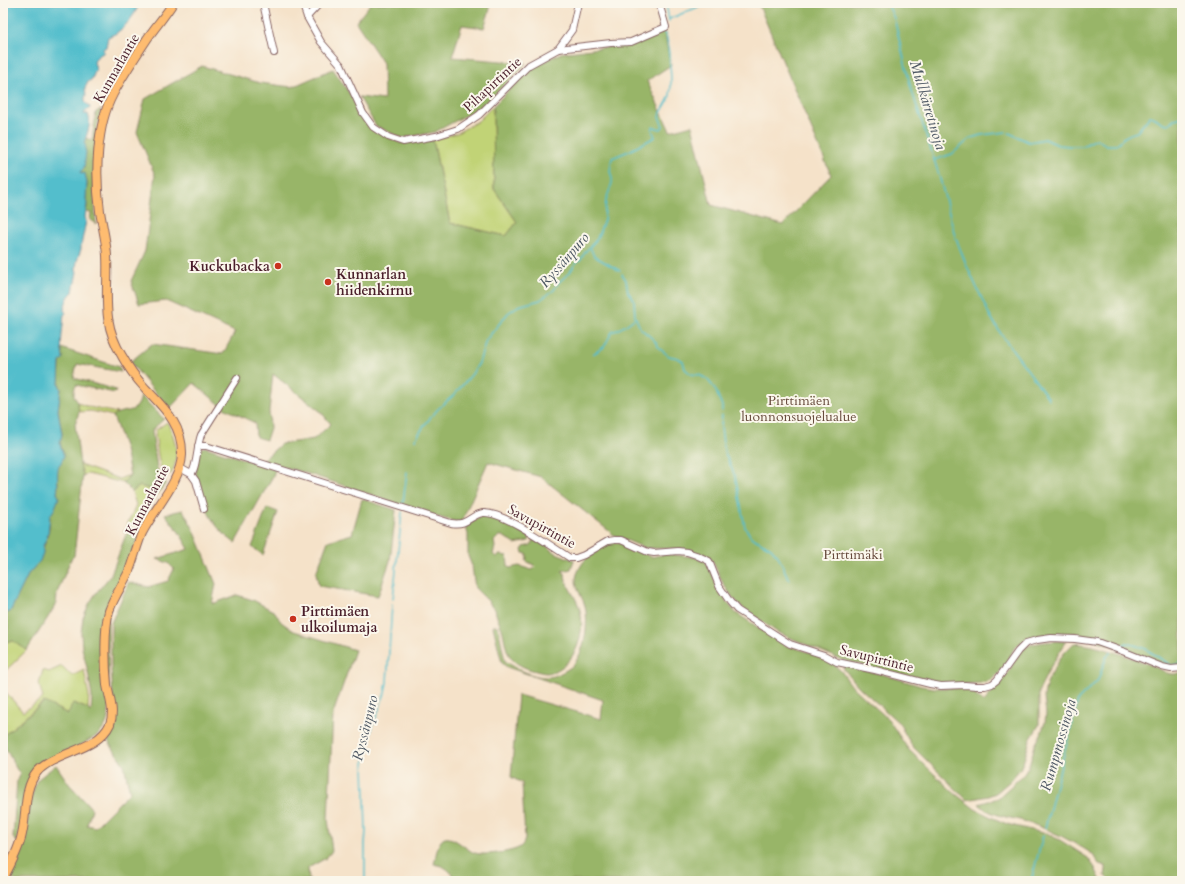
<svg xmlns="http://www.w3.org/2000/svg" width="1185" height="884" viewBox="0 0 1185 884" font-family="Cardo,serif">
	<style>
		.green { fill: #c1d376; stroke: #867950 }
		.forest { fill: #98b567; stroke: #716a49 }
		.water { fill: #52becc; stroke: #4e6e7c }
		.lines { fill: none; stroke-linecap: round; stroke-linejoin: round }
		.stream { stroke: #52becc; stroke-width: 1.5 }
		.minor-casing { stroke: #866362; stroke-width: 8 }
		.major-casing { stroke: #866362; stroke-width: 10 }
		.minor { stroke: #fff; stroke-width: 6 }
		.major { stroke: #febc70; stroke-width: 8 }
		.poi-dot { fill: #c8321e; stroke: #fbf7ec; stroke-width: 1.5 }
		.labels { text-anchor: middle; stroke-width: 4; stroke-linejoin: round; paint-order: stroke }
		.street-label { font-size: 14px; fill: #4a1f2b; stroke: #fbf7ec }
		.poi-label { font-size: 14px; font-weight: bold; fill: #4a1f2b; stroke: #fbf7ec; text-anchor: start }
		.park-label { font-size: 14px; fill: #684c3e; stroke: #fbf7ec }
		.water-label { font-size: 15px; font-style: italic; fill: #4d5763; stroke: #fbf7ec }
	</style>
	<rect width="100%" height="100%" fill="#fbf7ec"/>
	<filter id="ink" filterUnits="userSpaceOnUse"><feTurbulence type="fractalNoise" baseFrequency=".025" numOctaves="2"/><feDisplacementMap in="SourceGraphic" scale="8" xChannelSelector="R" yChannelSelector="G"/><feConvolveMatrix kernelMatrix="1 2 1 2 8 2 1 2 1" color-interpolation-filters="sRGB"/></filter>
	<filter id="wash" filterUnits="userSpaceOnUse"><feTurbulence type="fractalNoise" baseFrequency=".012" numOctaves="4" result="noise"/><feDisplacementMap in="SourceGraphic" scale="16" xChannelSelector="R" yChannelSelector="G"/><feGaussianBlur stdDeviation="0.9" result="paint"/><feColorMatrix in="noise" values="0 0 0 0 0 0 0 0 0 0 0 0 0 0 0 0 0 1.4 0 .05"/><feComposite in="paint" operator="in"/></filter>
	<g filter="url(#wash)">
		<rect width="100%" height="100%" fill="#f5e2c9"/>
		<g class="green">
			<path d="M493 106 494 189 517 222 506 236 450 223 433 140 457 133 478 121Z"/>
			<path d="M78 403 89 407 117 413 113 416 91 411 79 412Z"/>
			<path d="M167 422C176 439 180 457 171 474L168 473 165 474C157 466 158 447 155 435L156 430Z"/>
			<path d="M80 465 119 479 130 475 123 483 88 474 83 475Z"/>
			<path d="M140 486 159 492 139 518 124 532 136 505 132 492Z"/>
			<path d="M13 641 27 650 3 673V642Z"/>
			<path d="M62 666 72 676 84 670 89 696 88 709 73 703 68 714 43 702 3 736V689L23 712 43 698 39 684 43 670 49 672Z"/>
		</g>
		<g class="forest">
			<path d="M371 3H489L490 9 484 28 462 25 452 57 526 63 483 106 435 132 402 138 376 126 359 97 384 100 383 63 356 22Z"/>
			<path d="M758 3H1182V666H1169L1076 633 1050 634 1026 639 1014 648 1007 664 998 674 991 680 981 683 964 684 935 683 842 660 777 632 744 609 732 597 723 583 712 560 681 549 645 548 614 535 541 477 488 462 461 523 438 517 309 474 262 461 281 444 314 439 331 424 320 411 273 374 269 411 270 428 266 440 256 437 255 423 224 408 194 383 169 409 130 362 152 344 223 354 235 332 166 301 139 304 131 281 145 251 155 175 137 132 145 99 202 66 260 83 292 87 333 69 352 97 371 128 400 143 433 140 450 223 506 236 517 222 494 189 493 106 531 68 561 53 630 44 664 29 671 65 647 81 670 131 692 125 711 205 783 225 831 175Z"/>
			<path d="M101 109C91 149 94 184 96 224L90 220 91 213 86 212 87 207 86 199 87 183 85 174H80V173L84 168 85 146 84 143 85 138 92 140 96 112Z"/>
			<path d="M61 348 119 367 121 372 77 364 75 372 74 378 116 390 115 393 76 385 74 390V396L78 403 79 412 75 424 80 465 83 475 74 556 71 559 57 593 56 605 27 650 13 641 3 642V632L7 631 8 626 3 619V614L10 612 29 573 40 560 49 529 50 516 58 495 57 493 58 485 57 475 58 468 63 451 60 444 62 434 58 410 61 389 59 384 60 362 63 357Z"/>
			<path d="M141 396 164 419 153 429 152 431 157 468 163 477 162 480 166 483 159 492 140 486 132 492 123 483 130 475 125 449 113 416C124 407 137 417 141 396Z"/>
			<path d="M205 447 275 469 273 476 235 543C215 528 208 516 201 492 200 486 197 480 196 474 196 466 197 457 199 449Z"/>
			<path d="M362 499 396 510 390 561 378 596 319 586 316 573 328 541 352 534Z"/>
			<path d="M267 508 278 512 263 555 252 547Z"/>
			<path d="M183 510 194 530 216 584 212 604 237 595 253 600 275 612 281 622 294 631 355 650 333 714 328 819 332 851 326 858 308 868 309 881H15L10 875 24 845 31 798 37 780 56 765 69 784 92 809 87 825 95 827 130 792 124 765 108 741 112 731 114 716 111 665V623L129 582 148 587 168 581 174 569 168 563 157 559 189 549 179 532 165 514Z"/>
			<path d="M491 515 499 518 505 523 527 534 530 538 529 541 515 544 503 536H499L494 541 495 547 493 554 496 557 500 555 507 556 508 566 510 568 519 566 532 570 536 567 534 565 526 561 527 558V554L523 553 522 550 524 547 531 545 534 539 544 544 556 553 574 560 571 569 562 571 565 573C565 583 571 590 575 598 582 610 583 624 580 637 577 653 565 671 547 673 542 673 537 671 532 670 525 668 516 664 511 658 505 650 505 638 502 629 499 622 496 616 495 609L491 606 490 603 475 588 472 566 468 556V534L466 528V524L482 516Z"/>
			<path d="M128 532 139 534 128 567 108 608 109 708C108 720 107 726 98 735L34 772 17 842 13 838 17 780 20 773 17 770 3 743V736L44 702 68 714 73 703 88 709 91 712 92 697 88 672 82 648 81 633 83 618 89 604 96 593 111 575 125 537Z"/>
			<path d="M612 542 619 543 629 546 651 557 666 554 694 557 705 561 726 601 736 613 785 645 812 653 830 661 841 671 851 685 888 719 908 749 953 792 975 809 991 817 1007 824 1047 834 1060 840 1088 858 1095 868 1101 881H455C451 870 445 866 434 864 436 857 437 843 443 839 452 833 467 851 475 853 482 856 514 852 520 847 523 845 524 842 525 839L522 783 511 777 518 695 601 719 603 700 507 667 502 663 493 626 496 625 498 627 505 661C519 670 542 683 559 674 564 671 570 669 574 664 585 651 589 622 585 606 582 595 573 586 577 574 583 557 596 550 612 542Z"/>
			<path d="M1058 641 1066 642 1048 671 1039 691V725L1030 740 1024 760 1020 769 1010 781 996 793 988 796 967 800 912 746 899 723 859 687 843 668 845 666 885 675 921 686 935 688H977L981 691V693L976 695 975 696 981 699 982 701 984 702 992 692 988 688C996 684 1004 679 1009 671 1014 663 1017 653 1025 648 1032 642 1049 642 1058 641Z"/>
			<path d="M1074 643C1102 646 1127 656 1153 666 1158 668 1162 671 1167 673 1173 675 1177 674 1182 672V881H1110L1105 876 1106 871V866C1097 865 1097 861 1093 855 1088 850 1068 840 1061 836 1050 831 1039 826 1027 822 1012 817 991 817 979 804L998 798 1024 774 1029 766 1035 745 1041 734 1045 722 1046 714 1044 697 1045 690 1049 678 1057 664 1064 653Z"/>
		</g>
		<path class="water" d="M3 3H139C137 12 127 25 119 31 116 34 112 35 108 37L106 47 103 49 104 52 97 57 94 62 96 69 92 79 88 82 85 88 86 96 85 97V102L90 107V108L84 113V114H88C92 124 87 133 84 143L86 146 85 149 86 152 84 168 80 173 81 174 85 173 87 183 86 199 87 204 85 217 86 221 81 246V249L77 261 76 269 77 272 73 292C67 297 66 302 64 310L66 313 64 315C63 318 64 321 63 325 62 336 60 346 63 357V359L60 362 59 384 61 389 58 410 62 434 60 444 64 456 61 463 59 465C56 475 59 485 57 493L59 497 55 508 50 516 48 533 46 535 47 537 43 546V553L40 561 29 573 10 612 3 614Z"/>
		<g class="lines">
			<g class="stream">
				<path d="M666 3 669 21"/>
				<path d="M887 3 894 18 911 88 939 175 955 236 966 264 989 314 1001 334 1049 399"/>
				<path d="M669 19 698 7 702 3"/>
				<path d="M1009 133 1029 142 1045 139 1058 145 1070 146H1083L1092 141 1097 139 1106 145H1116C1123 138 1127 134 1137 132L1150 116C1158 117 1160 124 1168 124L1175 119 1182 117"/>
				<path d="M934 160 952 154 971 138 981 135 1006 132"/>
				<path d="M590 247 594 256 620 271"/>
				<path d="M622 274 626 280 628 292 634 300 635 316 640 328 654 340 660 349 669 356 678 358 683 361 685 369 691 374 699 375 707 379 715 389 722 406V411"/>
				<path d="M593 354 604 347 612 332C621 329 627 325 635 318"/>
				<path d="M722 415 721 427 724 451 735 476 745 527 751 537 771 548 778 556 789 580"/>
				<path d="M415 440 426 423 438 409 455 394 472 374 479 363 486 340 508 313 518 306 540 300 554 290 558 283 570 272 575 264 582 258 585 252 597 239 604 220 606 200 612 183V178L610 171 612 158 631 150 655 137 652 130 653 127 661 129 663 126 659 117C662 109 668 103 670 95 673 79 669 54 667 38L664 33"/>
				<path d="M403 503 407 472"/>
				<path d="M393 599 402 512"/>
				<path d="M1118 648 1127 643 1144 648 1172 666 1182 662"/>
				<path d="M1045 828 1078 700 1098 680 1106 658 1111 651"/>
				<path d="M365 881V844L366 831 364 764 372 728 385 693 387 682 392 605"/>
				<path d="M1031 881 1043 836"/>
			</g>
		</g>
	</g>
	<g filter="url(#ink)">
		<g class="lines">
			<g class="minor-casing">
				<g id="minor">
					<path d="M263 3 274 53"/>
					<path d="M302 3 307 17 321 42 341 65 363 113 373 127 388 137 403 142 436 136 458 129 479 115 529 65 558 49 611 43 631 42 666 27 659 3"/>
					<path d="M307 17 320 3"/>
					<path d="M558 49 572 30 578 3"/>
					<path d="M198 446H206L451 523C468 526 470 515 483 513 503 511 551 546 570 558H576L584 555 608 541 615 540H621L648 552 654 553 678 551 687 552 696 555 709 561 719 586 730 602 737 610 790 644 824 655 837 662 875 670 930 684 941 686 965 685 976 686H985L992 684 997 680 1018 651 1026 643 1037 640 1051 638 1075 639 1097 642 1125 652 1162 667 1171 669 1182 668"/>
					<path d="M180 468 191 474 196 481 204 509"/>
					<path d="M191 474C197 468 197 445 201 435L237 378"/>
				</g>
			</g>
			<g class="major-casing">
				<path id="major" d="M3 879C10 865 19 850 22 834 27 814 23 789 37 772 54 752 98 751 110 724 115 711 109 697 107 685 105 665 104 629 109 611 114 597 123 584 129 571 134 558 137 545 142 533 154 509 181 481 182 455 183 425 164 408 145 388 136 378 128 367 122 356 100 320 109 293 107 255 106 240 102 225 100 211 95 175 96 126 113 94 123 75 135 57 147 39 155 27 165 16 173 3"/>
			</g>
			<use href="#minor" class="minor"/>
			<use href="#major" class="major"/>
		</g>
	</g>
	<g class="poi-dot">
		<circle cx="278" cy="266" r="4"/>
		<circle cx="328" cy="282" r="4"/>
		<circle cx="293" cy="619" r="4"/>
	</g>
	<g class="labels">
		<g class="street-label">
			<text transform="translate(116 68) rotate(-60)" y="5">Kunnarlantie</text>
			<text transform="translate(492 84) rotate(-43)" y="5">Pihapirtintie</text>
			<text transform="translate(147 500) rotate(-62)" y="5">Kunnarlantie</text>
			<text transform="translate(542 526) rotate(29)" y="5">Savupirtintie</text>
			<text transform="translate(877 658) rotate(14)" y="5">Savupirtintie</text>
		</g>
		<g class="poi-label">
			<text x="270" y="271" text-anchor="end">Kuckubacka</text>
			<text x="336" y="279">Kunnarlan<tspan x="336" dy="16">hiidenkirnu</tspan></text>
			<text x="301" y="616">Pirttimäen<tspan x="301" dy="16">ulkoilumaja</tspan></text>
		</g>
		<g class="park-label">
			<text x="799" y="405">Pirttimäen<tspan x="799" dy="16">luonnonsuojelualue</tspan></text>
			<text x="853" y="559">Pirttimäki</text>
		</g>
		<g class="water-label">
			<text transform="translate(928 105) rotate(73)" y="5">Mullkärretinoja</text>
			<text transform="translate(564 260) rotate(-49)" y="5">Ryssänpuro</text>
			<text transform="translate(365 728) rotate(-76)" y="5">Ryssänpuro</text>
			<text transform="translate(1058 745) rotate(-74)" y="5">Rumpmossinoja</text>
		</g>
	</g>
	<rect width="1185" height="884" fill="none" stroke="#fbf7ec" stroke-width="16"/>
</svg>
